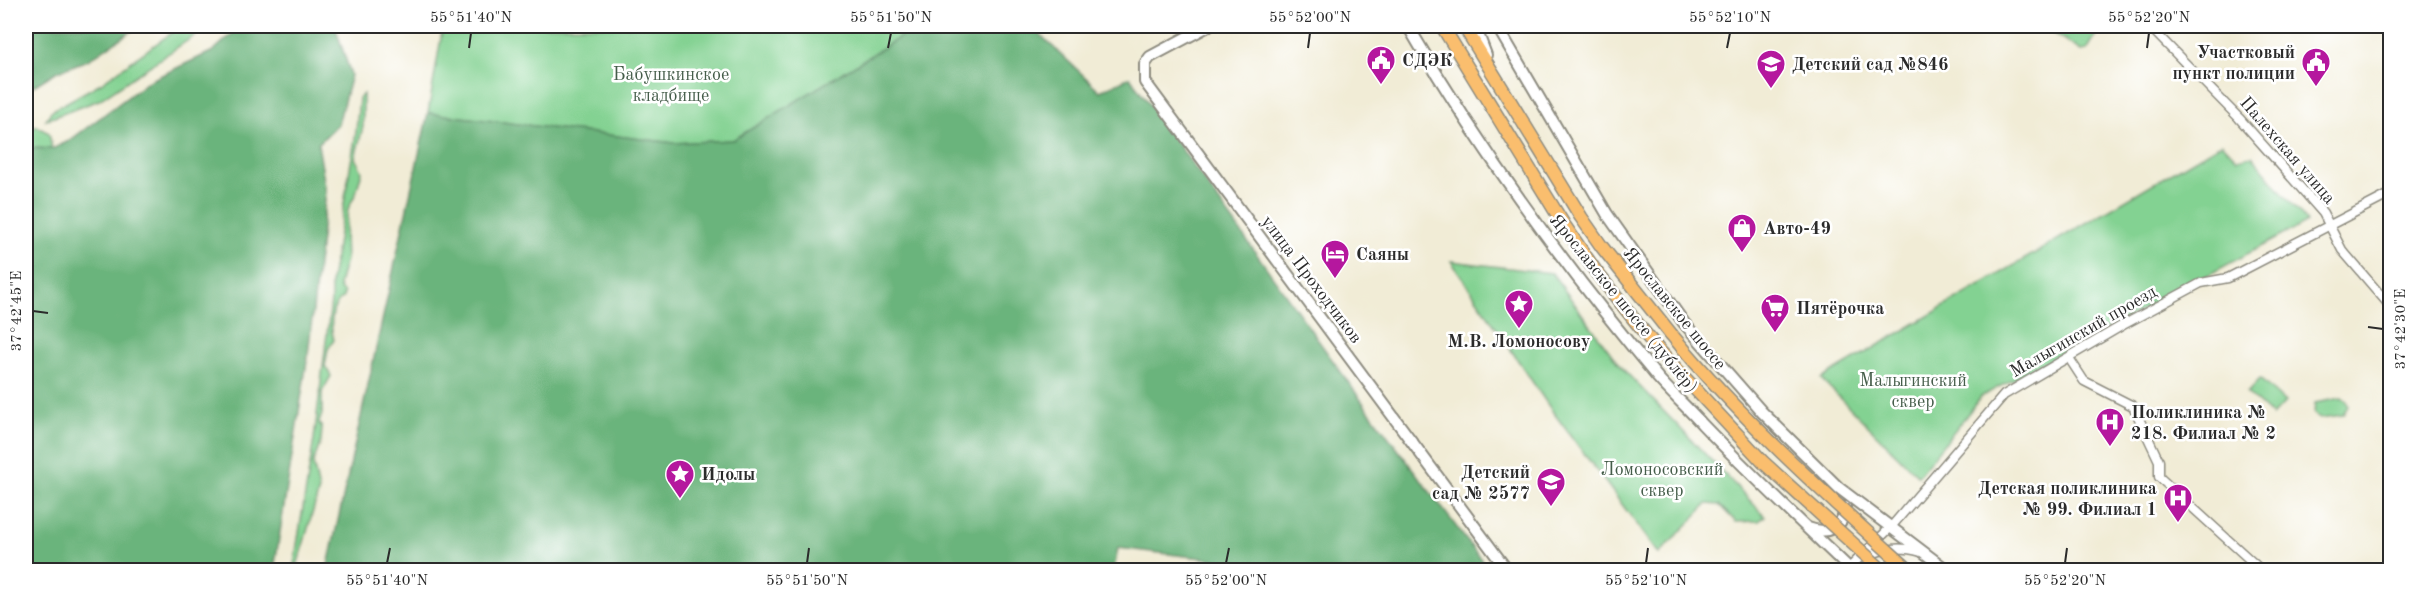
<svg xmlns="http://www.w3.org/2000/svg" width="2416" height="596" viewBox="0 0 2416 596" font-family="'Old Standard TT',serif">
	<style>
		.green { fill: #83d292; stroke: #577e5e; stroke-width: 1.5 }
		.forest { fill: #6ab47c; stroke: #4a7054; stroke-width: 1.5 }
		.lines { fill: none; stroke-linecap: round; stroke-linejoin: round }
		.minor-casing { stroke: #8e8c80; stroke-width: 11 }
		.tertiary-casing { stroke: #8e8c80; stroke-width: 14 }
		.primary-casing { stroke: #8e8c80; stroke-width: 15 }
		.minor { stroke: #fff; stroke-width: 8 }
		.tertiary { stroke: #fff; stroke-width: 10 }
		.primary { stroke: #fabe6e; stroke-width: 12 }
		.primary-bridge-casing { stroke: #8e8c80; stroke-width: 15; stroke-linecap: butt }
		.primary-bridge { stroke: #fabe6e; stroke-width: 12 }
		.ticks { fill: none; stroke: #2b2b2b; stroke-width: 2 }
		.labels { text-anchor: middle; stroke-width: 5; stroke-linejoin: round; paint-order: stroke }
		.poi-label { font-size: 18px; font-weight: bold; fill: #2b2b2b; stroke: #fff; text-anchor: start }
		.park-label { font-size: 18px; fill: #455d4a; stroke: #fff }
		.street-label { font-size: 18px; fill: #2b2b2b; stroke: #fff }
		.neatline { fill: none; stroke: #2b2b2b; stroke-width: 2 }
		.ticks-label { font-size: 15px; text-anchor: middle; fill: #2b2b2b }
	</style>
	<rect width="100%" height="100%" fill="#fff"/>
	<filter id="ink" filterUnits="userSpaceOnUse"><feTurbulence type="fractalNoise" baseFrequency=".0167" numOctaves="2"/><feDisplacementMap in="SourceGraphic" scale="12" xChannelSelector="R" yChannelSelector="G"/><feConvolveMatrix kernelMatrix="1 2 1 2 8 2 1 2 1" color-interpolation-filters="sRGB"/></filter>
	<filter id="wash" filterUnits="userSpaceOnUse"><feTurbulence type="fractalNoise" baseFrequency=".008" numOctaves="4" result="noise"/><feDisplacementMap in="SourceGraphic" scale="24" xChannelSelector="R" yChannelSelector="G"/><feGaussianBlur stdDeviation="1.35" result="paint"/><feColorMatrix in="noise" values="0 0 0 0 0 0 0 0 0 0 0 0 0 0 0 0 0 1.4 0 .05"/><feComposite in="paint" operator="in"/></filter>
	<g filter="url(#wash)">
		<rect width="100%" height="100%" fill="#f1ecd6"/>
		<g class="green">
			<path d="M186 26H209L99 100 46 120 51 111 101 83 177 29Z"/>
			<path d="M443 26H914L896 40 733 140 674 143 428 113Z"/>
			<path d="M2043 26H2095L2098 32 2087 50 2081 51Z"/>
			<path d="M363 94V127L355 158 362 171 356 193 348 209 345 236 346 260 339 284 340 289 344 293 343 298C330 304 330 329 334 340L328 349 325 366 331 376 322 392V414L319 423 322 428 321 441 313 463 319 490 296 570H293L314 439 331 301V281L356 132 359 98Z"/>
			<path d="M36 126 49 133 52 149 33 148 26 152V134Z"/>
			<path d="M2222 143 2237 159 2252 156 2307 222 1982 396 1918 476 1821 379Z"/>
			<path d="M1451 261 1552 273 1620 366 1765 516 1759 521 1736 522 1719 505 1707 504 1659 554 1550 408Z"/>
			<path d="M2260 379 2285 402 2272 416 2247 393Z"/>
			<path d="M2341 398 2346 400 2348 406 2343 415 2320 418 2314 414 2315 403Z"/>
		</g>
		<g class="forest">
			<path d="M26 26H139L88 60 56 72 26 91Z"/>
			<path d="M241 26H335L351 75 338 124 318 144 326 192 308 355 274 570H26V152L33 148 52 149 69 141 149 81 213 51Z"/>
			<path d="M914 26H1031L1100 91 1130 77 1366 407 1489 570H1249L1244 563 1118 548 1114 570H327L428 113 674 143 733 140 896 40Z"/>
		</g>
	</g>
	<g filter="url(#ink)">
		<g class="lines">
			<g class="minor-casing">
				<g id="minor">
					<path d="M2149 26 2239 118 2323 213 2342 250 2390 306"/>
					<path d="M2069 358 2084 381 2133 406 2159 461V477L2261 570"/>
					<path d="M1864 557C1884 548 1900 546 1921 552"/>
					<path d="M1847 570 1891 527 2004 395 2123 325 2201 283 2228 278 2390 194"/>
				</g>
			</g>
			<g class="tertiary-casing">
				<g id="tertiary">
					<path d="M1208 26 1150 57 1145 64V82L1507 570"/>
					<path d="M1408 26C1480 150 1566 268 1658 378 1672 394 1688 408 1702 424 1750 474 1801 522 1851 570"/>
					<path d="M1475 26 1486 55"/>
					<path d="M1497 26 1607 214 1684 323 1762 412 1839 488 1947 570"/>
					<path d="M1808 528C1826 535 1844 528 1845 507"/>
				</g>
			</g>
			<g class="primary-casing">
				<g id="primary">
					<path d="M1442 26 1564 225 1597 273 1656 347"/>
					<path d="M1464 26 1581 217 1602 247 1671 334"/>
				</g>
			</g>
			<use href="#minor" class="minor"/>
			<use href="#tertiary" class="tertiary"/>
			<use href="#primary" class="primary"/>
			<g class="primary-bridge-casing">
				<g id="primary-bridge">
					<path d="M1671 334C1743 421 1826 495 1909 570"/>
					<path d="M1656 347 1763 462 1882 570"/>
				</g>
			</g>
			<use href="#primary-bridge" class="primary-bridge"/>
		</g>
	</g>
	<path class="ticks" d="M469 48 471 33M888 48 891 33M1308 48 1310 33M1727 48 1730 33M2147 48 2149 33M33 311 48 313M2368 327 2383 329M387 563 390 548M807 563 809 548M1226 563 1229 548M1646 563 1648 548M2065 563 2067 548"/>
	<defs>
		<g id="civic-pin" transform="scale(1.5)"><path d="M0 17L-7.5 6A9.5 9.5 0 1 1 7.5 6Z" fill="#b5179e" stroke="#fff"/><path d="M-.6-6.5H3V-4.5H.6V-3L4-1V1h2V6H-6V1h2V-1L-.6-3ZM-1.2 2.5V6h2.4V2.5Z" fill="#fff"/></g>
		<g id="school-pin" transform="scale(1.5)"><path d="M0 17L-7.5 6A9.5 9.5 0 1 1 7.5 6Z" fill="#b5179e" stroke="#fff"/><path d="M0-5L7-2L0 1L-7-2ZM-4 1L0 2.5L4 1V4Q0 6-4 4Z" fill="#fff"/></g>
		<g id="shop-pin" transform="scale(1.5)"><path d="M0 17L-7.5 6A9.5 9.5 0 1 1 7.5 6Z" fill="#b5179e" stroke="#fff"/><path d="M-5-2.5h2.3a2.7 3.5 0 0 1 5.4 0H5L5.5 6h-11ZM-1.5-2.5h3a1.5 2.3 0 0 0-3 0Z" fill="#fff"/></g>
		<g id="hotel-pin" transform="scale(1.5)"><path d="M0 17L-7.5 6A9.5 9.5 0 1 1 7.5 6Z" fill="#b5179e" stroke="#fff"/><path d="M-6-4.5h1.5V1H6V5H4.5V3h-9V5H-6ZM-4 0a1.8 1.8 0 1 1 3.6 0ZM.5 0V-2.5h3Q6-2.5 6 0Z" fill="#fff"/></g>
		<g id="sight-pin" transform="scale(1.5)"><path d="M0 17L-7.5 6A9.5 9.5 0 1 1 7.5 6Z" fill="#b5179e" stroke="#fff"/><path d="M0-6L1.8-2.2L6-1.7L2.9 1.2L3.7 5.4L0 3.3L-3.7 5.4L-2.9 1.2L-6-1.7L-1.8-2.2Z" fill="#fff"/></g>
		<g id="supermarket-pin" transform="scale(1.5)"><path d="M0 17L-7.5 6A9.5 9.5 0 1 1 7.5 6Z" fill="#b5179e" stroke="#fff"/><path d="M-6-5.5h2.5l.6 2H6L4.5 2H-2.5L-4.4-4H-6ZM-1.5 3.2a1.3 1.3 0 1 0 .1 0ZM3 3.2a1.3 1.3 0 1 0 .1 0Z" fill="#fff"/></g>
		<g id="hospital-pin" transform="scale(1.5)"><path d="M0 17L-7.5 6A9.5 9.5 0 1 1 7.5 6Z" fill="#b5179e" stroke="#fff"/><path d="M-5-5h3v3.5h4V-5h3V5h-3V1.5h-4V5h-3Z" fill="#fff"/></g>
	</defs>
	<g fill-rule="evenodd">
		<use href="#civic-pin" x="1381" y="60"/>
		<use href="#civic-pin" x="2316" y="62"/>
		<use href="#school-pin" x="1771" y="64"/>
		<use href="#shop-pin" x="1742" y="228"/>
		<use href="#hotel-pin" x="1335" y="254"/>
		<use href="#sight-pin" x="1519" y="304"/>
		<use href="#supermarket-pin" x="1775" y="308"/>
		<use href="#hospital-pin" x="2110" y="422"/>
		<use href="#sight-pin" x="680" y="474"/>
		<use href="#school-pin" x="1551" y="482"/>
		<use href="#hospital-pin" x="2178" y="498"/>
	</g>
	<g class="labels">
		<g class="poi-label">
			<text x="2295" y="58" text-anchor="end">Участковый<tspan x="2295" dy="21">пункт полиции</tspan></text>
			<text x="1402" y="66">СДЭК</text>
			<text x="1792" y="70">Детский сад №846</text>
			<text x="1763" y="234">Авто-49</text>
			<text x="1356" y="260">Саяны</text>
			<text x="1796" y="314">Пятёрочка</text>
			<text x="1519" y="347" text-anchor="middle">М.В. Ломоносову</text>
			<text x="2131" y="418">Поликлиника №<tspan x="2131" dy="21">218. Филиал № 2</tspan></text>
			<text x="1530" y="478" text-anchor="end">Детский<tspan x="1530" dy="21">сад № 2577</tspan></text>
			<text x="701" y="480">Идолы</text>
			<text x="2157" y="494" text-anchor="end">Детская поликлиника<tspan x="2157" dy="21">№ 99. Филиал 1</tspan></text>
		</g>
		<g class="park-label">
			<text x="671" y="80">Бабушкинское<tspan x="671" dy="21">кладбище</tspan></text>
			<text x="1913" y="386">Малыгинский<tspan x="1913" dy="21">сквер</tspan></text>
			<text x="1662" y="475">Ломоносовский<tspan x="1662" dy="21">сквер</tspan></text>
		</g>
		<g class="street-label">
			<text transform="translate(2288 150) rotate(49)" y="6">Палехская улица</text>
			<text transform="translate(1312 279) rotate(53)" y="6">улица Проходчиков</text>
			<text transform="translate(1624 303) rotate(51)" y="6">Ярославское шоссе (дублёр)</text>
			<text transform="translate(1675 308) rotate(51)" y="6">Ярославское шоссе</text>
			<text transform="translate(2083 331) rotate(-30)" y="6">Малыгинский проезд</text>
		</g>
	</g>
	<rect width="2416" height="596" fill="none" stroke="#fff" stroke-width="66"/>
	<rect x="33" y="33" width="2350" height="530" class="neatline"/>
	<g class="ticks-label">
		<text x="471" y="22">55°51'40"N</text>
		<text x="891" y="22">55°51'50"N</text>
		<text x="1310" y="22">55°52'00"N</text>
		<text x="1730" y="22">55°52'10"N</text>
		<text x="2149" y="22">55°52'20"N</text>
		<text transform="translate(16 311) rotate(-90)" y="5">37°42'45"E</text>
		<text transform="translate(2400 329) rotate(-90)" y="5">37°42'30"E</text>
		<text x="387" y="585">55°51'40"N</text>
		<text x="807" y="585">55°51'50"N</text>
		<text x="1226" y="585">55°52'00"N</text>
		<text x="1646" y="585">55°52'10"N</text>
		<text x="2065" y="585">55°52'20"N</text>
	</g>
</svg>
